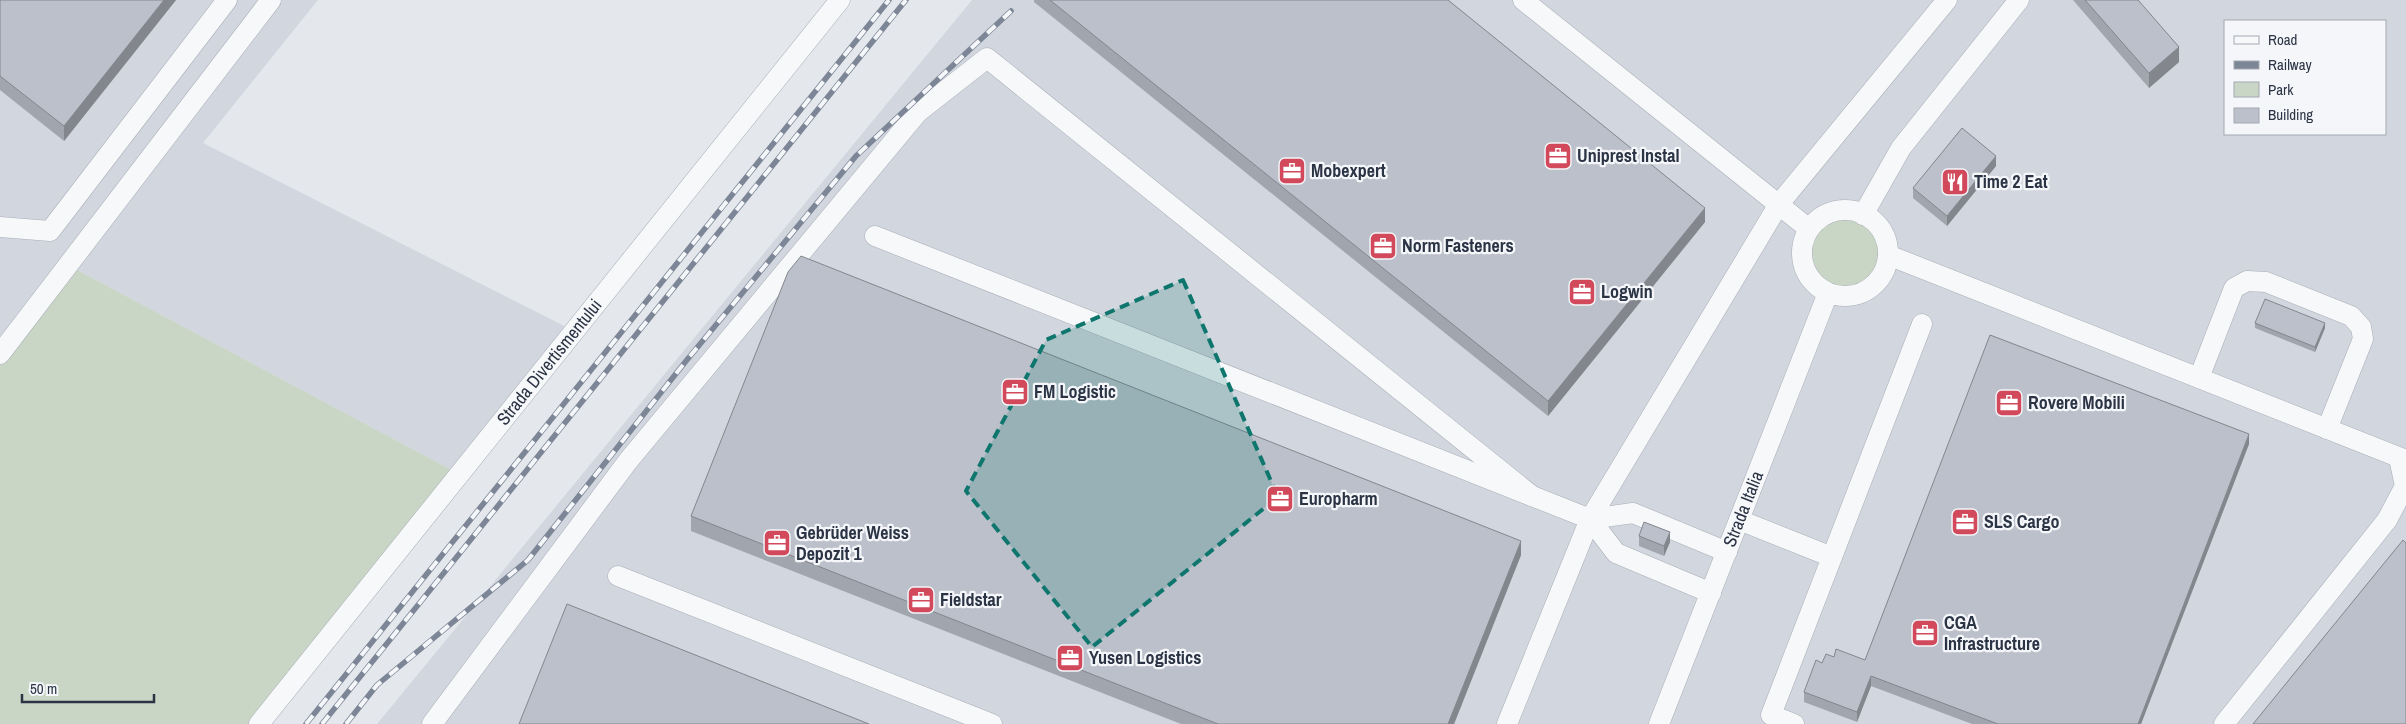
<svg xmlns="http://www.w3.org/2000/svg" width="2406" height="724" viewBox="0 0 2406 724" font-family="'Archivo Narrow',sans-serif">
	<style>
		.built { fill: #d2d6de; fill-rule: evenodd }
		.green { fill: #c9d6c5 }
		.lines { fill: none; stroke-linecap: round; stroke-linejoin: round }
		.minor-casing { stroke: #a9aeb7; stroke-width: 21 }
		.minor { stroke: #f7f8fa; stroke-width: 20 }
		.rail-casing { stroke: #7d8696; stroke-width: 5.5 }
		.rail { stroke: #f4f6f9; stroke-width: 4; stroke-dasharray: 11; stroke-linecap: butt }
		.wall { fill: #a1a5ae }
		.shaded-wall { fill: #83868d }
		.building { fill: #bbc0ca; stroke: #83868d }
		.marked { fill: #0f766e; fill-opacity: 0.2; stroke: #0f766e; stroke-width: 4; stroke-dasharray: 10 6; stroke-linejoin: round }
		.labels { text-anchor: middle; stroke-width: 4.5; stroke-linejoin: round; paint-order: stroke }
		.poi-label { font-size: 18px; font-weight: bold; fill: #2b3445; stroke: #f4f6f9; text-anchor: start }
		.street-label { font-size: 18px; fill: #2b3445; stroke: #f4f6f9 }
	</style>
	<rect width="100%" height="100%" fill="#e4e7ec"/>
	<g class="built">
		<path d="M0 0H318L203 143 574 331 459 474 68 265 0 354Z"/>
		<path d="M972 0H2406V724H377ZM2225 21H2385V134H2225Z"/>
	</g>
	<g class="green">
		<circle cx="1845" cy="253" r="43"/>
		<path d="M68 265 459 474 259 724H0V354Z"/>
	</g>
	<g class="lines">
		<g class="minor-casing">
			<g id="minor">
				<path d="M1523 0 1809 229"/>
				<circle cx="1845" cy="253" r="43"/>
				<path d="M1863 215 1901 148 2019 0"/>
				<path d="M0 227 50 231 227 0"/>
				<path d="M875 236 1590 519 1616 553 1711 593"/>
				<path d="M1888 255 2406 460"/>
				<path d="M0 354 271 0"/>
				<path d="M2199 378 2234 288 2247 281 2266 282 2351 316 2361 327 2363 339 2327 429"/>
				<path d="M1590 519 1633 513 1727 552"/>
				<path d="M1739 520 1832 557"/>
				<path d="M618 576 992 724"/>
				<path id="s1" d="M259 724 840 0"/>
				<path d="M432 724 628 461 918 112 987 58 1532 496"/>
				<path d="M1507 724 1590 519 1779 204 1947 0"/>
				<path id="s2" d="M1659 724 1828 293"/>
				<path d="M1794 724 1771 715 1922 324"/>
				<path d="M2224 724 2387 520 2405 486 2399 458"/>
			</g>
		</g>
		<use href="#minor" class="minor"/>
		<g class="rail-casing">
			<g id="rail">
				<path d="M306 724 889 0"/>
				<path d="M322 724 906 0"/>
				<path d="M346 724 377 685 528 560 686 361 856 156 1011 11"/>
			</g>
		</g>
		<use href="#rail" class="rail"/>
	</g>
	<g class="wall">
		<path d="M0 0H176L64 141 0 90Z"/>
		<path d="M1034 0H1448L1705 222 1548 416 1034 2Z"/>
		<path d="M2073 0H2138L2179 62 2149 88Z"/>
		<path d="M1996 166 1947 226 1913 198V188Z"/>
		<path d="M2255 323 2325 328 2315 352 2255 328Z"/>
		<path d="M2249 444 2141 724H1972L1871 686 1857 722 1804 702V692L1822 663 1834 657 1865 660Z"/>
		<path d="M691 516 1521 555 1454 724H1181L691 531Z"/>
		<path d="M1639 536 1670 542 1664 556 1639 546Z"/>
	</g>
	<g class="shaded-wall">
		<path d="M164 0H176L64 141V126Z"/>
		<path d="M2179 47V62L2149 88V73Z"/>
		<path d="M1996 156V166L1947 226V216Z"/>
		<path d="M1705 208V222L1548 416V401Z"/>
		<path d="M2325 323V328L2315 352V347Z"/>
		<path d="M2249 434V444L2141 724H2138Z"/>
		<path d="M1670 532V542L1664 556V546Z"/>
		<path d="M1521 541V555L1454 724H1448Z"/>
		<path d="M1871 676V686L1857 722V712Z"/>
	</g>
	<g class="building">
		<path d="M0 0H164L64 126 0 76Z"/>
		<path d="M1050 0H1448L1705 208 1548 401Z"/>
		<path d="M2085 0H2138L2179 47 2149 73Z"/>
		<path d="M1962 128 1996 156 1947 216 1913 188Z"/>
		<path d="M801 256 1521 541 1448 724H1218L691 516 788 272Z"/>
		<path d="M2265 299 2325 323 2315 347 2255 323Z"/>
		<path d="M1990 335 2249 434 2138 724H1998L1871 676 1857 712 1804 692 1816 660 1822 663 1826 654 1834 657 1836 649 1865 660Z"/>
		<path d="M1644 522 1670 532 1664 546 1639 536Z"/>
		<path d="M2403 540 2406 543V724H2253Z"/>
		<path d="M567 604 869 724H519Z"/>
	</g>
	<path class="marked" d="M1183 280 1278 497 1092 647 966 491 1046 340Z"/>
	<defs>
		<g id="office-square" transform="scale(1.4375)"><rect x="-9" y="-9" width="18" height="18" rx="4" fill="#d1495b" stroke="#f4f6f9"/><path d="M-6-3h4V-5.5h4V-3h4V5H-6ZM-1-4.5V-3h2v-1.5ZM-6 0V1H6V0Z" fill="#fff"/></g>
		<g id="restaurant-square" transform="scale(1.4375)"><rect x="-9" y="-9" width="18" height="18" rx="4" fill="#d1495b" stroke="#f4f6f9"/><path d="M-5-6h1v4h1v-4h1v4h1v-4h1v5L-1.5 .5V6h-2V.5L-5-1ZM5-6V6H3V1.5H1.5Q1.5-4 5-6Z" fill="#fff"/></g>
	</defs>
	<g fill-rule="evenodd">
		<use href="#office-square" x="1558" y="156"/>
		<use href="#office-square" x="1292" y="171"/>
		<use href="#restaurant-square" x="1955" y="182"/>
		<use href="#office-square" x="1383" y="246"/>
		<use href="#office-square" x="1582" y="292"/>
		<use href="#office-square" x="1015" y="392"/>
		<use href="#office-square" x="2009" y="403"/>
		<use href="#office-square" x="1280" y="499"/>
		<use href="#office-square" x="1965" y="522"/>
		<use href="#office-square" x="777" y="543"/>
		<use href="#office-square" x="921" y="600"/>
		<use href="#office-square" x="1925" y="633"/>
		<use href="#office-square" x="1070" y="658"/>
	</g>
	<g class="labels">
		<g class="poi-label">
			<text x="1577" y="162">Uniprest Instal</text>
			<text x="1311" y="177">Mobexpert</text>
			<text x="1974" y="188">Time 2 Eat</text>
			<text x="1402" y="252">Norm Fasteners</text>
			<text x="1601" y="298">Logwin</text>
			<text x="1034" y="398">FM Logistic</text>
			<text x="2028" y="409">Rovere Mobili</text>
			<text x="1299" y="505">Europharm</text>
			<text x="1984" y="528">SLS Cargo</text>
			<text x="796" y="539">Gebrüder Weiss<tspan x="796" dy="21">Depozit 1</tspan></text>
			<text x="940" y="606">Fieldstar</text>
			<text x="1944" y="629">CGA<tspan x="1944" dy="21">Infrastructure</tspan></text>
			<text x="1089" y="664">Yusen Logistics</text>
		</g>
		<g class="street-label">
			<text dy="6" stroke="none"><textPath href="#s1" startOffset="464">Strada Divertismentului</textPath></text>
			<text dy="6" stroke="none"><textPath href="#s2" startOffset="231">Strada Italia</textPath></text>
		</g>
	</g>
	<rect x="2224" y="20" width="162" height="115" fill="#f4f6f9" stroke="#a4a8b1"/>
	<rect x="2234" y="36" width="25" height="8" fill="#f7f8fa" stroke="#a4a8b1"/>
	<text x="2268" y="45" font-size="15" fill="#2b3445">Road</text>
	<rect x="2234" y="61" width="25" height="8" fill="#7d8696" stroke="#a4a8b1"/>
	<text x="2268" y="70" font-size="15" fill="#2b3445">Railway</text>
	<rect x="2234" y="82" width="25" height="15" fill="#c9d6c5" stroke="#a4a8b1"/>
	<text x="2268" y="95" font-size="15" fill="#2b3445">Park</text>
	<rect x="2234" y="108" width="25" height="15" fill="#bbc0ca" stroke="#a4a8b1"/>
	<text x="2268" y="120" font-size="15" fill="#2b3445">Building</text>
	<path d="M22 694v8h132v-8" fill="none" stroke="#2b3445" stroke-width="2.5"/>
	<text x="30" y="694" font-size="15" fill="#2b3445" stroke="#f4f6f9" stroke-width="4" paint-order="stroke">50 m</text>
</svg>
